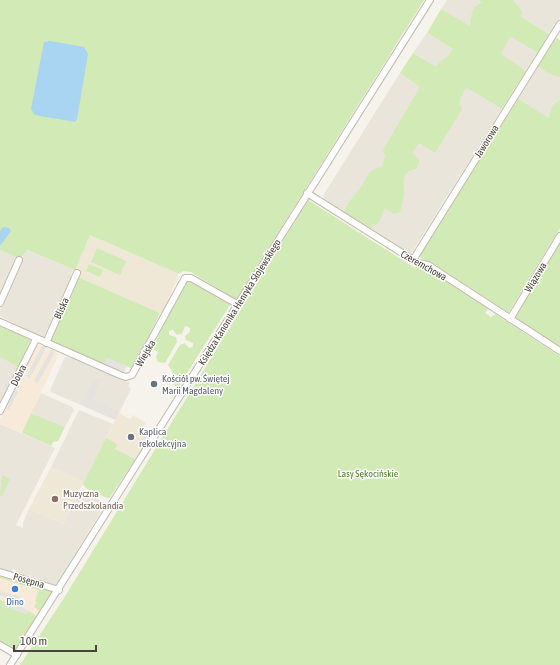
<svg xmlns="http://www.w3.org/2000/svg" width="560" height="665" viewBox="0 0 560 665" font-family="'Asap Condensed',sans-serif">
	<style>
		.residential { fill: #eae5da }
		.commercial { fill: #f7ead8 }
		.industrial { fill: #e6e2dd }
		.education { fill: #efe8d6 }
		.green { fill: #d2eab5 }
		.parking { fill: #e5e3e0 }
		.water { fill: #a9d4f2 }
		.lines { fill: none; stroke-linecap: round; stroke-linejoin: round }
		.minor-casing { stroke: #c2bbae; stroke-width: 8 }
		.minor { stroke: #fff; stroke-width: 6 }
		.worship-dot { fill: #6b7280; stroke: #fff; stroke-width: 1.5 }
		.education-dot { fill: #8d6e63; stroke: #fff; stroke-width: 1.5 }
		.shop-dot { fill: #3f7fe0; stroke: #fff; stroke-width: 1.5 }
		.labels { text-anchor: middle; stroke-width: 3; stroke-linejoin: round; paint-order: stroke }
		.street-label { font-size: 10px; fill: #4b4439; stroke: #fff }
		.worship-label { font-size: 10px; fill: #5b616d; stroke: #fff; text-anchor: start }
		.park-label { font-size: 10px; fill: #4a7f2a; stroke: #fff }
		.education-label { font-size: 10px; fill: #785e54; stroke: #fff; text-anchor: start }
		.shop-label { font-size: 10px; fill: #366cbe; stroke: #fff }
	</style>
	<rect width="100%" height="100%" fill="#f6f3ec"/>
	<g class="residential">
		<path d="M447 0H479L496 11 489 22 538 53 526 71 477 39 470 27 441 9Z"/>
		<path d="M503 0H560V17L549 34 500 4Z"/>
		<path d="M427 33 471 60 458 81 502 109 412 252 409 253 324 199V194L400 73 421 87 458 81 413 53Z"/>
		<path d="M542 58 560 69V125L517 98Z"/>
		<path d="M0 250 16 257 0 298Z"/>
		<path d="M26 250 75 270 71 273 72 277 45 339 0 316V310Z"/>
		<path d="M0 357 18 367 0 403Z"/>
		<path d="M65 357 74 358 90 365V367L99 369 130 383 128 386 131 389 120 411 94 400 102 381 93 377 81 405 51 392 50 390Z"/>
		<path d="M41 393 72 407 74 410 65 427 31 413Z"/>
		<path d="M79 410 113 424 84 482 51 467Z"/>
		<path d="M0 424 55 448 16 525 23 528V523L29 509 63 524 80 491 104 502 105 505 56 585 32 579V576L28 575 27 578 16 574V570L12 569V573L0 570Z"/>
	</g>
	<g class="commercial">
		<path d="M37 344 59 354 22 433 0 424V420Z"/>
		<path d="M0 573 55 591 15 649 0 642Z"/>
	</g>
	<path class="industrial" d="M93 377 102 380 94 400 120 411 115 420 81 405Z"/>
	<g class="education">
		<path d="M90 235 179 274 163 312 160 313 78 277 79 274 74 272Z"/>
		<path d="M119 413 130 419 133 415 146 423 142 429 152 435 110 497 107 498 86 488 83 484 63 524 29 509 51 467 84 481Z"/>
	</g>
	<g class="green">
		<path d="M0 0H424L236 300 191 272 183 271 179 274 90 235 75 270 27 250 23 256 18 258 0 250Z"/>
		<path d="M479 0H513L522 11 521 17 549 34 538 53 510 36 501 54 526 71 502 109 466 87 459 102 462 109 461 111 435 153 419 143 412 153 419 160C418 174 410 167 405 175 403 180 404 185 404 190 404 197 402 206 400 212L394 214 385 208 379 222 371 228 344 212C348 202 354 196 360 188 368 178 366 170 382 167L385 156 383 150 420 87 400 73 413 53 436 67C440 60 449 57 453 49L427 33 441 9 470 26C471 17 471 6 482 3Z"/>
		<path d="M555 37 560 40V77L549 74 537 65Z"/>
		<path d="M517 98 549 118C550 110 552 104 560 100V228L507 315 418 256Z"/>
		<path d="M308 200 415 268 417 264 428 268 487 306 488 309 485 313 491 317 495 314 560 356V665H20L64 598Z"/>
		<path d="M560 241V349L513 319Z"/>
		<path d="M97 248 126 261 120 275 91 262Z"/>
		<path d="M89 264 103 270 100 277 86 271Z"/>
		<path d="M78 277 160 313 133 369 107 358 104 366 50 342Z"/>
		<path d="M192 281 207 290V292L212 293 230 305 178 387 174 385 172 371 168 365 180 345 185 343 189 348 193 347V343L186 340 185 336 190 332V328L185 326 182 334 177 335 173 330 169 331V335L176 337 177 342 165 363 158 362 156 357 158 352 152 349 185 282Z"/>
		<path d="M0 325 31 339 18 367 0 357Z"/>
		<path d="M31 413 65 427 58 441 53 442 51 446 22 433Z"/>
		<path d="M106 438 117 444 115 449 135 459 110 497 107 498 86 488 83 484Z"/>
		<path d="M2 475 10 479 2 496 0 495Z"/>
		<path d="M0 573 55 591 48 602H46L40 611 34 607 37 602 35 601 39 590 0 578Z"/>
		<path d="M0 600 5 602V606L26 614 29 611 36 616 18 649H13L0 642Z"/>
	</g>
	<g class="parking">
		<path d="M42 346 46 348 30 378 26 376Z"/>
		<path d="M51 350 55 352 38 383 34 381Z"/>
		<path d="M107 358 127 366 123 374 104 366Z"/>
		<path d="M15 390 18 392 9 410 6 409Z"/>
		<path d="M0 591 20 597 19 601 0 595Z"/>
		<path d="M5 602 22 607 29 611 26 614 4 606Z"/>
	</g>
	<g class="water">
		<path d="M50 41 84 47 88 54 77 119 75 122 35 115 31 109 44 42Z"/>
		<path d="M3 227 9 228 11 231 0 246V231Z"/>
	</g>
	<g class="lines">
		<g class="minor-casing">
			<g id="minor">
				<path d="M307 193 418 263 428 265 560 351"/>
				<path d="M413 260 560 24"/>
				<path d="M0 303 19 260"/>
				<path d="M510 319 560 236"/>
				<path d="M0 322 120 375 126 377 132 375 185 278H191L237 304"/>
				<path d="M46 343 77 273"/>
				<path d="M0 411 36 339"/>
				<path d="M0 572 59 590"/>
				<path d="M0 645 17 655"/>
				<path d="M10 665 430 0"/>
			</g>
		</g>
		<use href="#minor" class="minor"/>
	</g>
	<g class="worship-dot">
		<circle cx="154" cy="384" r="4"/>
		<circle cx="131" cy="437" r="4"/>
	</g>
	<circle class="education-dot" cx="55" cy="499" r="4"/>
	<circle class="shop-dot" cx="15" cy="589" r="4"/>
	<g class="labels">
		<g class="street-label">
			<text transform="translate(486 141) rotate(-58)" y="4">Jaworowa</text>
			<text transform="translate(424 265) rotate(29)" y="4">Czeremchowa</text>
			<text transform="translate(535 277) rotate(-59)" y="4">Wiązowa</text>
			<text transform="translate(239 302) rotate(-58)" y="4">Księdza Kanonika Henryka Słojewskiego</text>
			<text transform="translate(61 308) rotate(-66)" y="4">Bliska</text>
			<text transform="translate(145 353) rotate(-60)" y="4">Wiejska</text>
			<text transform="translate(18 375) rotate(-63)" y="4">Dobra</text>
			<text transform="translate(29 580) rotate(16)" y="4">Posępna</text>
		</g>
		<g class="worship-label">
			<text x="162" y="382">Kościół pw. Świętej<tspan x="162" dy="12">Marii Magdaleny</tspan></text>
			<text x="139" y="435">Kaplica<tspan x="139" dy="12">rekolekcyjna</tspan></text>
		</g>
		<g class="park-label">
			<text x="368" y="477">Lasy Sękocińskie</text>
		</g>
		<g class="education-label">
			<text x="63" y="497">Muzyczna<tspan x="63" dy="12">Przedszkolandia</tspan></text>
		</g>
		<g class="shop-label">
			<text x="15" y="605">Dino</text>
		</g>
	</g>
	<path d="M14 645v6h82v-6" fill="none" stroke="#4b4439" stroke-width="2"/>
	<text x="20" y="645" font-size="12" fill="#4b4439" stroke="#ffffff" stroke-width="3" paint-order="stroke">100 m</text>
</svg>
